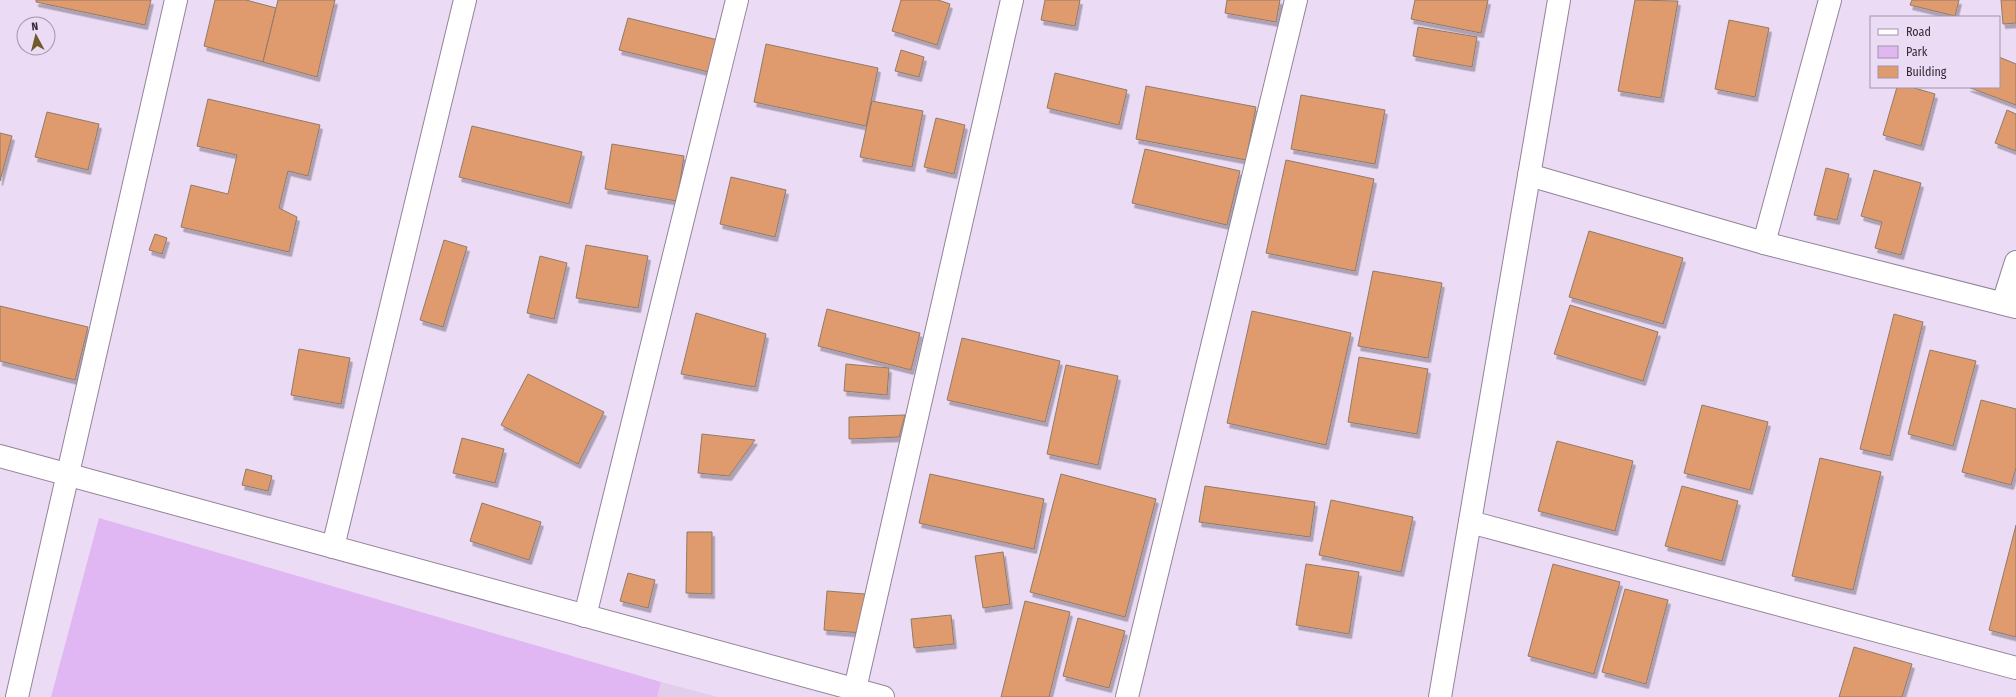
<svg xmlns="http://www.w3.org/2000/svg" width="2016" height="697" viewBox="0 0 2016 697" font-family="'Fira Sans Condensed',sans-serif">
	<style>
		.built { fill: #e2cdeb }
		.green { fill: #e0b6f3 }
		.building { fill: #df9b6d; stroke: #917a6a; filter: url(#shadow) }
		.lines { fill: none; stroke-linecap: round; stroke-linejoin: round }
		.minor-casing { stroke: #93849a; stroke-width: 24 }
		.minor { stroke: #fff; stroke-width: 22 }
	</style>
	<defs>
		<filter id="shadow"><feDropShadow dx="2.5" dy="4.5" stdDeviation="0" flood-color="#0004"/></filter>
	</defs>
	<rect width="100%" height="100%" fill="#ecdbf4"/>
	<path class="built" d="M661 682 718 697H657Z"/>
	<path class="green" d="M99 518 661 682 657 697H51Z"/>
	<g class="building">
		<path d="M36 0H151L145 25 36 2Z"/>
		<path d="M215 0H246L276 8 263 62 204 46Z"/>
		<path d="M278 0H335L317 77 263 62Z"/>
		<path d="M901 0H938L950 4 937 45 892 31Z"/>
		<path d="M1045 0H1080L1075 26 1041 20Z"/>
		<path d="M1227 0H1280L1276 22 1225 13Z"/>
		<path d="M1415 0H1488L1481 33 1411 19Z"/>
		<path d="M1635 0 1678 1 1661 98 1618 91Z"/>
		<path d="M1912 0H1959L1955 16 1910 5Z"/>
		<path d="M2001 0H2016V23L2003 24Z"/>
		<path d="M628 18 722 41 713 73 619 50Z"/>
		<path d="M1729 20 1769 28 1755 97 1715 89Z"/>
		<path d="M1418 27 1477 37 1472 67 1413 56Z"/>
		<path d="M766 44 878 68 866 126 754 102Z"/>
		<path d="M901 50 924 57 919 77 895 71Z"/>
		<path d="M1999 57 2016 64V105L1968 87H1999Z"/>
		<path d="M1055 73 1127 90 1119 125 1047 108Z"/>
		<path d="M1146 86 1256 107 1246 160 1136 139Z"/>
		<path d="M1897 87H1911L1935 94 1921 146 1883 135Z"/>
		<path d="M1301 95 1385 110 1375 164 1291 149Z"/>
		<path d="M208 99 320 125 308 176 288 171 279 208 297 217 289 252 181 227 191 185 228 194 237 155 197 146Z"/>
		<path d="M872 101 923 111 912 167 860 157Z"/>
		<path d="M2007 110 2016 114V151L1995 143Z"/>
		<path d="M47 112 99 124 88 170 35 157Z"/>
		<path d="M936 118 965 125 954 174 924 167Z"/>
		<path d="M472 126 582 152 569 204 459 177Z"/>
		<path d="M0 133 12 136 0 181Z"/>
		<path d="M612 144 684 156 677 201 605 189Z"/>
		<path d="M1145 149 1240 171 1227 225 1132 203Z"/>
		<path d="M1286 160 1374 179 1355 271 1266 253Z"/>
		<path d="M1826 168 1849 174 1837 220 1814 215Z"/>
		<path d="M1874 170 1921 183 1901 255 1875 248 1882 222 1861 216Z"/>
		<path d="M731 177 786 190 775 237 720 224Z"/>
		<path d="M1589 231 1683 258 1663 324 1569 297Z"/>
		<path d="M155 234 167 238 162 254 149 250Z"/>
		<path d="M444 240 467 247 443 327 420 320Z"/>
		<path d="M586 245 648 256 638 308 576 298Z"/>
		<path d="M540 256 567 263 554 319 527 313Z"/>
		<path d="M1373 271 1442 283 1428 358 1358 346Z"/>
		<path d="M1570 305 1658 332 1643 381 1554 354Z"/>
		<path d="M0 306 88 327 75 380 0 361Z"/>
		<path d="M827 309 920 333 911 370 818 346Z"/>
		<path d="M1252 311 1351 333 1326 445 1227 423Z"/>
		<path d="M696 313 766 334 755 387 681 374Z"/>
		<path d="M1894 314 1923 322 1890 456 1860 449Z"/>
		<path d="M962 338 1060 361 1045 422 947 400Z"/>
		<path d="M299 349 350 358 341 404 291 395Z"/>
		<path d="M1930 350 1976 361 1953 446 1908 434Z"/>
		<path d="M1359 357 1428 369 1417 434 1348 422Z"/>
		<path d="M846 364 889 368 887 395 844 391Z"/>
		<path d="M1066 365 1118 376 1098 465 1047 454Z"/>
		<path d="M528 374 604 412 578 464 501 425Z"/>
		<path d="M1981 400 2016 409V468L2011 485 1962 472Z"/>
		<path d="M1702 405 1768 422 1750 490 1684 473Z"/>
		<path d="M905 415 899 437 849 439V417Z"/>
		<path d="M702 434 755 440 729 476 698 473Z"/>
		<path d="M462 438 504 449 495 483 453 473Z"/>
		<path d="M1557 441 1633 461 1615 531 1538 511Z"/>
		<path d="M1820 458 1881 472 1853 590 1792 576Z"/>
		<path d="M246 469 272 476 268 491 242 485Z"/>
		<path d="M930 474 1044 499 1034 549 919 523Z"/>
		<path d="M1061 474 1156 499 1125 617 1030 592Z"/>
		<path d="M1205 486 1315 502 1310 537 1199 522Z"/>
		<path d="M1682 486 1738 501 1722 561 1665 546Z"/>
		<path d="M1331 500 1413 517 1401 572 1319 555Z"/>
		<path d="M482 503 541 522 529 560 470 541Z"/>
		<path d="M2016 525V637L1989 630Z"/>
		<path d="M687 532H712V594L686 593Z"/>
		<path d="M1003 552 1010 604 983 608 975 556Z"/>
		<path d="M1306 564 1359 572 1349 634 1296 625Z"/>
		<path d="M1553 564 1620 582 1594 674 1528 656Z"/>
		<path d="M628 573 655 580 648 608 620 601Z"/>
		<path d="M1625 589 1668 600 1646 684 1602 672Z"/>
		<path d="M827 591 865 594 862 633 824 630Z"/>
		<path d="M1025 601 1070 612 1049 697H1001Z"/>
		<path d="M951 615 954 644 914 648 911 619Z"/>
		<path d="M1078 618 1125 631 1109 688 1063 676Z"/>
		<path d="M1854 647 1912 664 1902 697H1839Z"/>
	</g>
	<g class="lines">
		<g class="minor-casing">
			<g id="minor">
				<path d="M1529 175 1764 243 2016 307"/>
				<path d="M1764 243 1830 0"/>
				<path d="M2003 303 2016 262"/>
				<path d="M0 456 883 697"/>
				<path d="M1470 522 2016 668"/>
				<path d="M333 547 465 0"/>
				<path d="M585 616 737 0"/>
				<path d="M855 689 1012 0"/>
				<path d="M17 697 176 0"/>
				<path d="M1127 697 1296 0"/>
				<path d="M1440 697 1559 0"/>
			</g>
		</g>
		<use href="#minor" class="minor"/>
	</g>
	<rect x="1870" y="16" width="130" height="72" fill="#ecdbf4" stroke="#a295a7"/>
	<rect x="1878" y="29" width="20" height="6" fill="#ffffff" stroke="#a295a7"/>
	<text x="1906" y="36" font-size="12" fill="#322b34">Road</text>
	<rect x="1878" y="46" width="20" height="12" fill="#e0b6f3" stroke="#a295a7"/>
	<text x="1906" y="56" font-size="12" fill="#322b34">Park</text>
	<rect x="1878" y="66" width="20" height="12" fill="#df9b6d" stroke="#a295a7"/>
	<text x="1906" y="76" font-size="12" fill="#322b34">Building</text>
	<g transform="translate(36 36) rotate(353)"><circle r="19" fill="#ecdbf4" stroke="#a295a7"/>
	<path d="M0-3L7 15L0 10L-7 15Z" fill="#715a2a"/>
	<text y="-6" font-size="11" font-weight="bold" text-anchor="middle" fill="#322b34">N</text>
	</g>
</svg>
